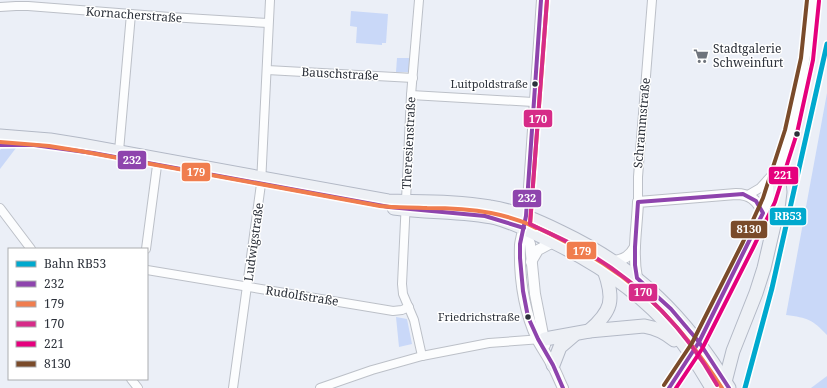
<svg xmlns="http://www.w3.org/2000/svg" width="827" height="388" viewBox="0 0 827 388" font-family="'Noto Serif',serif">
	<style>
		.green { fill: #c9d8f8 }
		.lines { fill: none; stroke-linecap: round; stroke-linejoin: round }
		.minor-casing { stroke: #bcc0c8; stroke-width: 10 }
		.tertiary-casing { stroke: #bcc0c8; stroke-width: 12 }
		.primary-casing { stroke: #b3b9c6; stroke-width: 15 }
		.minor { stroke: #fcfdfe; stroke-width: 8 }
		.tertiary { stroke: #fcfdfe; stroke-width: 10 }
		.primary { stroke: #edf0f5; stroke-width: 13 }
		.tertiary-bridge-casing { stroke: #bcc0c8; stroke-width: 12; stroke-linecap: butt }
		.tertiary-bridge { stroke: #fcfdfe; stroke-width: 10 }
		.bus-1-casing { stroke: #fff; stroke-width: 7 }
		.bus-2-casing { stroke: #fff; stroke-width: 7 }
		.bus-3-casing { stroke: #fff; stroke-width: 7 }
		.bus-4-casing { stroke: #fff; stroke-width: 7 }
		.bus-5-casing { stroke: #fff; stroke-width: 7 }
		.bus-1 { stroke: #8e44ad; stroke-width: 4 }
		.bus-2 { stroke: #f07d4e; stroke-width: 4 }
		.bus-3 { stroke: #d62b88; stroke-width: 4 }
		.bus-4 { stroke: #e5007d; stroke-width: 4 }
		.bus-5 { stroke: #7a4b2a; stroke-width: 4 }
		.rail-1-casing { stroke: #fff; stroke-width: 8 }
		.rail-1 { stroke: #00a9ce; stroke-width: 5 }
		.bus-dot { fill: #2c313a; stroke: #fff; stroke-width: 1.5 }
		.labels { text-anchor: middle; stroke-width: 3; stroke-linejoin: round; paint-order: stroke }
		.bus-label { font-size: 11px; fill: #2c313a; stroke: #fff; text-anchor: end }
		.street-label { font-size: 12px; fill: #2c313a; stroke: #fff }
		.poi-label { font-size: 12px; fill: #2c313a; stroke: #fff; text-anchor: start }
		.line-badge { stroke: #fff; stroke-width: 1.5 }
		.badge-label { font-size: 11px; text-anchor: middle; font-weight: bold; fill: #fff }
	</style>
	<rect width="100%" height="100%" fill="#ebeff7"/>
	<g class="green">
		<path d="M351 11 388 14 386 43H382V45L356 43 357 27 350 26Z"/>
		<path d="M397 58H409V70L408 72H396Z"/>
		<path d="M827 93V335C812 319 808 318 786 315Z"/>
		<path d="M16 148 0 169V150L1 149Z"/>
		<path d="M396 317 407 319 412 344 399 347Z"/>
		<path d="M827 376V388H811Z"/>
	</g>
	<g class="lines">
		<g class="minor-casing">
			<g id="minor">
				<path d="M419 0 411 95 402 284 403 294 414 320 422 356"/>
				<path d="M0 7 16 6H28L170 17 268 23"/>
				<path d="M267 70 413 78"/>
				<path d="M411 95 533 102"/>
				<path d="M119 151 131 14"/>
				<path d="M748 195 760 188 770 177 778 173"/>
				<path d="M638 202V177L652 0"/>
				<path d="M0 208 31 249"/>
				<path d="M763 213C791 144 806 74 813 0"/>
				<path d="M526 216 541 0"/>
				<path d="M146 249 158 158"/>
				<path d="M147 270 393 311 402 310 409 307"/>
				<path d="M131 379 138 388"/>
				<path d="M233 388 261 184 270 0"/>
				<path d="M320 388 372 370 422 356 489 343 542 339"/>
			</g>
		</g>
		<g class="tertiary-casing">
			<g id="tertiary">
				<path d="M525 221C524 229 521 237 520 245 519 277 524 311 537 339 541 347 547 355 551 363 556 371 559 380 563 388"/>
				<path d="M524 228 530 244 535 294 545 345"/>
				<path d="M613 261C624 260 630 256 635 247"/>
				<path d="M531 262 538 250 553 242"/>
				<path d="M637 278C632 253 637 228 638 202L736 194C750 194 757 200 763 213L706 328"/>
				<path d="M669 388 683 368"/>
			</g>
		</g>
		<g class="primary-casing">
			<g id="primary">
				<path d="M0 136 50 140 81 145 388 201C422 202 457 201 490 207 516 211 538 221 561 232 637 268 686 317 729 388"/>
				<path d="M394 208C428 213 463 211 496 218 515 223 532 232 549 240 597 263 641 292 675 333 689 350 701 369 712 388"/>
				<path d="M589 331C612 311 615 300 604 270"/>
				<path d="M545 339 589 331 644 326C656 328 665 332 674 340"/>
				<path d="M553 365 560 347 574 335"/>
				<path d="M725 382 733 351 756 293 764 268 778 208 780 192 778 173"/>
			</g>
		</g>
		<use href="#minor" class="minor"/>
		<use href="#tertiary" class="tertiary"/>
		<use href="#primary" class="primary"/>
		<g class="tertiary-bridge-casing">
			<path id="tertiary-bridge" d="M683 368 706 328"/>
		</g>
		<use href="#tertiary-bridge" class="tertiary-bridge"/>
		<g class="bus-1-casing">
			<g id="bus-1">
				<path d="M541 0 526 216 520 244V258L523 291 528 317 538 339 553 365 563 388"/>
				<path d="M0 145H34L93 153 389 207 485 216 524 228"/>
				<path d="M743 194 756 201 763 213 699 342 671 309 637 278 635 265V247L638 202Z"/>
				<path d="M699 342 729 388"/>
				<path d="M669 388 699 342"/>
			</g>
		</g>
		<g class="bus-2-casing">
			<g id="bus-2">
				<path d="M0 142 49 146 80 151C180 169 280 187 380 206 395 208 411 207 427 208 448 208 470 209 491 213 517 218 541 228 564 241 635 277 679 321 722 388"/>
				<path d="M536 228 530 225 547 0"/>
			</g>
		</g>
		<g class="bus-3-casing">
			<path id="bus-3" d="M547 0 530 224C548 233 566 240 583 250 641 283 684 327 717 385"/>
		</g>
		<g class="bus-4-casing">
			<path id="bus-4" d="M676 388 702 349 753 248 775 202 797 133 813 60 819 1"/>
		</g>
		<g class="bus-5-casing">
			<path id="bus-5" d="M664 385 692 343 743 242 763 198 785 130 801 58 807 0"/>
		</g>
		<use href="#bus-1" class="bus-1"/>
		<use href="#bus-2" class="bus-2"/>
		<use href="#bus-3" class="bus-3"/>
		<use href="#bus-4" class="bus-4"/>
		<use href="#bus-5" class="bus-5"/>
		<g class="rail-1-casing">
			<path id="rail-1" d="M745 388 772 288 827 44"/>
		</g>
		<use href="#rail-1" class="rail-1"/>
	</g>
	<defs>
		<g id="supermarket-bare" transform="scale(1.2)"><path d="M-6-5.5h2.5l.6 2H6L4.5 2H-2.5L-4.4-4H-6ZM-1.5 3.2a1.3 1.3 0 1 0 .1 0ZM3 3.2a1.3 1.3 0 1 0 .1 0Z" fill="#6f747c" stroke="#fff" stroke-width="2.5" paint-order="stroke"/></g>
	</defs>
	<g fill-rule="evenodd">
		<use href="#supermarket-bare" x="701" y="56"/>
	</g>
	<g class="bus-dot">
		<circle cx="535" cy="84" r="3.5"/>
		<circle cx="797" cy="134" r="3.5"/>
		<circle cx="528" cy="317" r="3.5"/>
	</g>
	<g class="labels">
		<g class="bus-label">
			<text x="528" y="88">Luitpoldstraße</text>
			<text x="520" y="321">Friedrichstraße</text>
		</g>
		<g class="street-label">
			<text transform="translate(134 15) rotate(4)" y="4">Kornacherstraße</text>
			<text transform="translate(340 74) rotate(3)" y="4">Bauschstraße</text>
			<text transform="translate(642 123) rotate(-85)" y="4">Schrammstraße</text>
			<text transform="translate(409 143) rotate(-87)" y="4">Theresienstraße</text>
			<text transform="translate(254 242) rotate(-82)" y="4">Ludwigstraße</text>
			<text transform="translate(302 296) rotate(9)" y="4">Rudolfstraße</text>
		</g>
		<g class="poi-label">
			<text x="713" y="53">Stadtgalerie<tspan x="713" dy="14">Schweinfurt</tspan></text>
		</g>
	</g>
	<g class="line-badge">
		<rect x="523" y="109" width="30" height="19" rx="4" fill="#d62b88"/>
		<rect x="117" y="150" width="30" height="20" rx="4" fill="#8e44ad"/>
		<rect x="181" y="162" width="30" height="20" rx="4" fill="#f07d4e"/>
		<rect x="768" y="166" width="31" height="19" rx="4" fill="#e5007d"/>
		<rect x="512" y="189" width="30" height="19" rx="4" fill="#8e44ad"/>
		<rect x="769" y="207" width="38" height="19" rx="4" fill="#00a9ce"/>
		<rect x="730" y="220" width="38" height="19" rx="4" fill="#7a4b2a"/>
		<rect x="566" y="241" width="31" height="19" rx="4" fill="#f07d4e"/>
		<rect x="628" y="283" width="30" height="19" rx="4" fill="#d62b88"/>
	</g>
	<g class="badge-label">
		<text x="538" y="123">170</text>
		<text x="132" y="164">232</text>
		<text x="196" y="176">179</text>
		<text x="783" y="179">221</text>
		<text x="527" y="202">232</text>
		<text x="788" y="220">RB53</text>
		<text x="749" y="233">8130</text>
		<text x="582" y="255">179</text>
		<text x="643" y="296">170</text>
	</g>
	<rect x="8" y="248" width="140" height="132" fill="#ffffff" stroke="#abadb0"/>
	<rect x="16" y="261" width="20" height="6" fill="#00a9ce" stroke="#abadb0"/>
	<text x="44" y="268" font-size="12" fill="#2c313a">Bahn RB53</text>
	<rect x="16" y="281" width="20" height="6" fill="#8e44ad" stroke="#abadb0"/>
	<text x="44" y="288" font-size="12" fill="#2c313a">232</text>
	<rect x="16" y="301" width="20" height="6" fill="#f07d4e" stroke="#abadb0"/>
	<text x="44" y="308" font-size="12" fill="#2c313a">179</text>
	<rect x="16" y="321" width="20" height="6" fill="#d62b88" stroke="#abadb0"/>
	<text x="44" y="328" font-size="12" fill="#2c313a">170</text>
	<rect x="16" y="341" width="20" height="6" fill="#e5007d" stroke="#abadb0"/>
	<text x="44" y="348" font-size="12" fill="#2c313a">221</text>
	<rect x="16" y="361" width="20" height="6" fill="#7a4b2a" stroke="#abadb0"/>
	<text x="44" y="368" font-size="12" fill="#2c313a">8130</text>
</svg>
